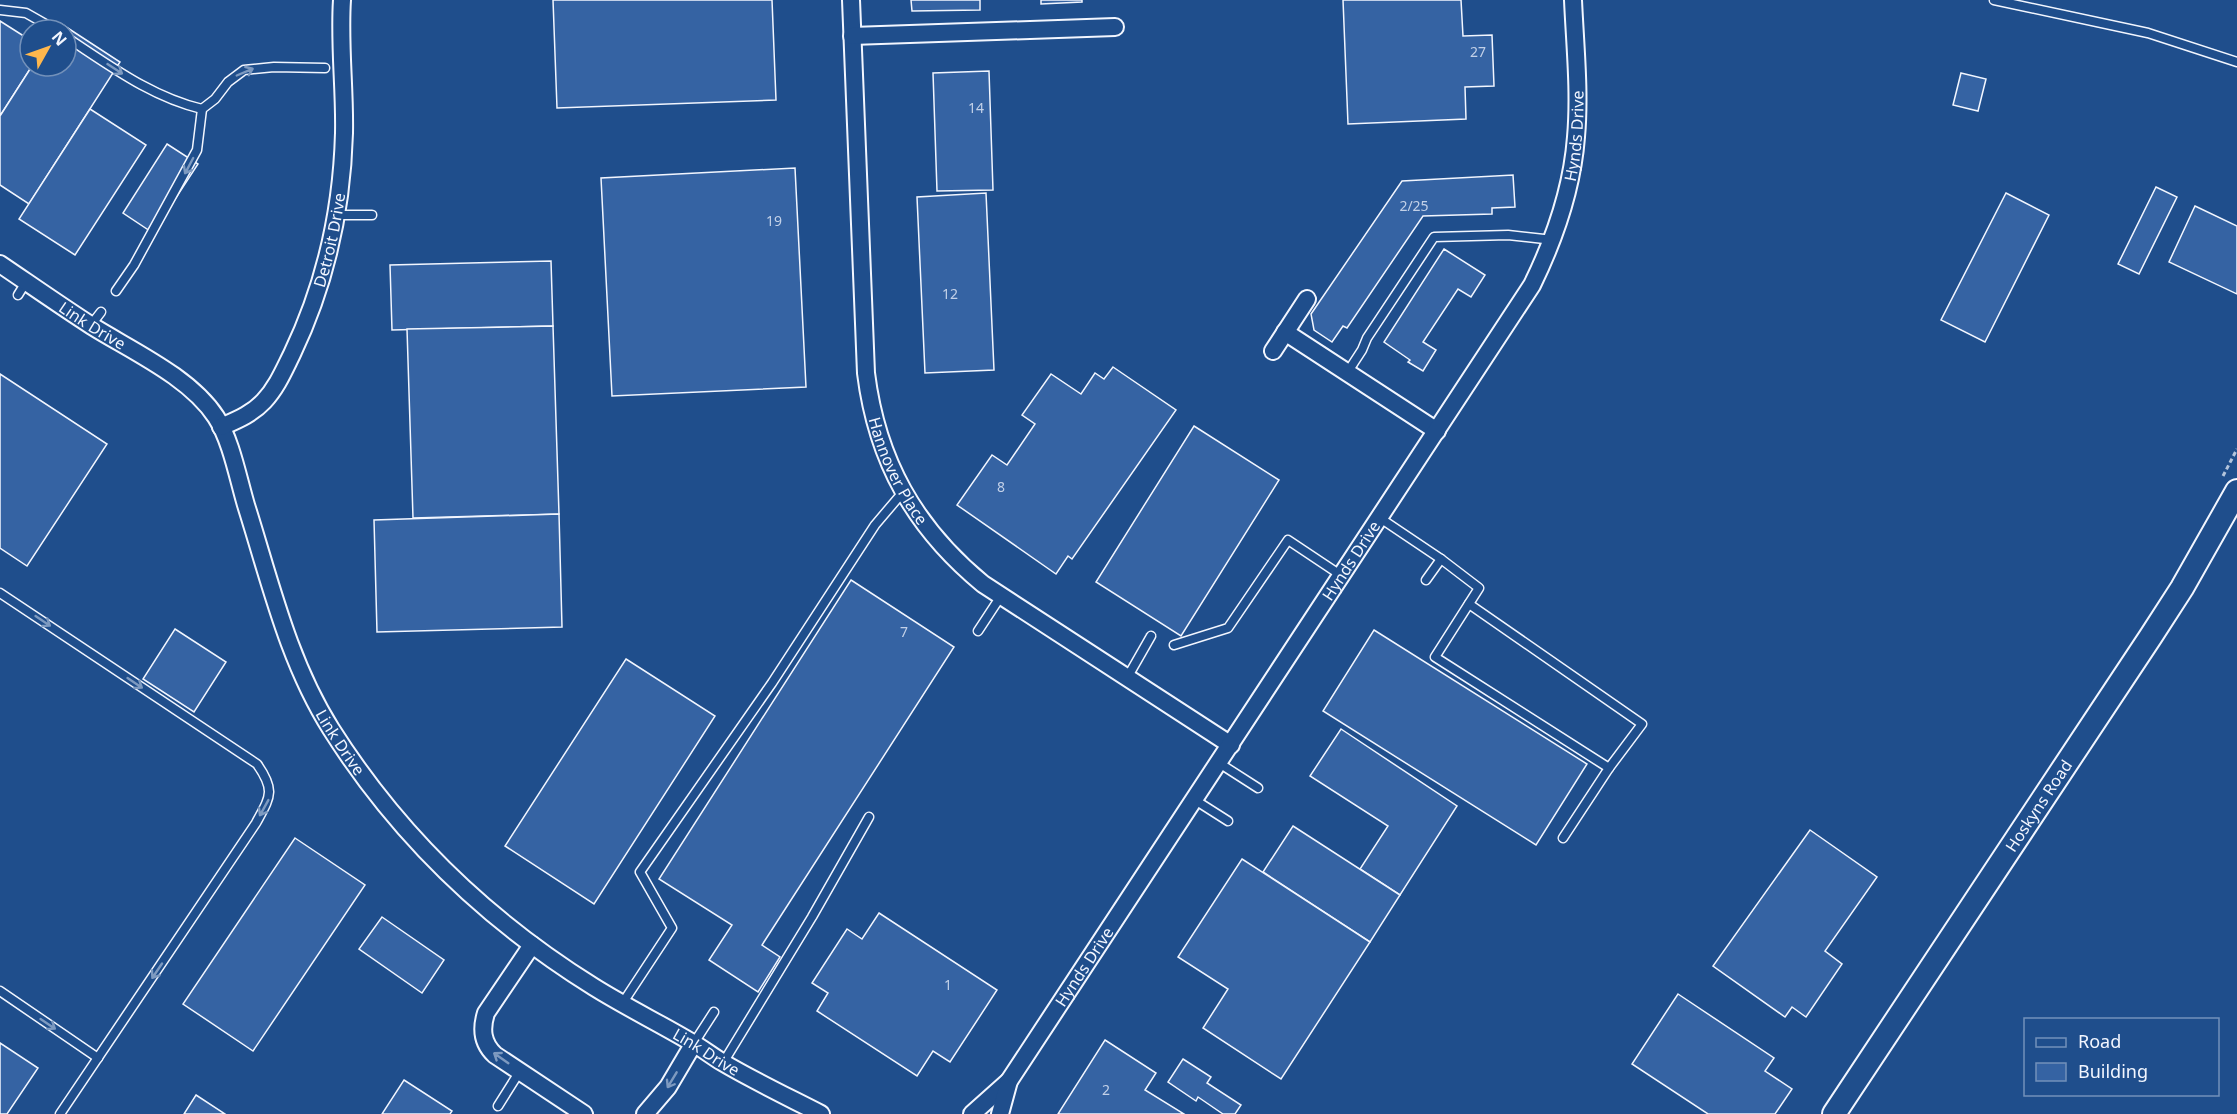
<svg xmlns="http://www.w3.org/2000/svg" width="2237" height="1114" viewBox="0 0 2237 1114" font-family="'Noto Sans',sans-serif">
	<style>
		.building { fill: #3563a3; stroke: #f2f6ff; stroke-width: 1.5 }
		.lines { fill: none; stroke-linecap: round; stroke-linejoin: round }
		.service-casing { stroke: #f2f6ff; stroke-width: 11 }
		.minor-casing { stroke: #f2f6ff; stroke-width: 20 }
		.secondary-casing { stroke: #f2f6ff; stroke-width: 26 }
		.path { stroke: #b3c4dc; stroke-width: 3; stroke-dasharray: 4.5 3; stroke-linecap: butt }
		.service { stroke: #1f4e8c; stroke-width: 8 }
		.minor { stroke: #1f4e8c; stroke-width: 16 }
		.secondary { stroke: #1f4e8c; stroke-width: 22 }
		.oneway { stroke: #7e9ac0 }
		.labels { text-anchor: middle; stroke-width: 4.5; stroke-linejoin: round; paint-order: stroke }
		.number-label { font-size: 14px; fill: #c3d1e8 }
		.street-label { font-size: 16px; fill: #f2f6ff; stroke: #1f4e8c }
	</style>
	<rect width="100%" height="100%" fill="#1f4e8c"/>
	<g class="building">
		<path d="M553 0H772L776 100 557 108Z"/>
		<path d="M911 0H980V10L912 11Z"/>
		<path d="M1041 0H1082V2L1041 4Z"/>
		<path d="M1343 0H1461L1463 36 1492 35 1494 86 1465 87 1466 119 1348 124Z"/>
		<path d="M0 21 30 40V66H32L0 116Z"/>
		<path d="M60 23 120 62 29 204 0 185V116L32 66H66V30H55Z"/>
		<path d="M989 71 993 190 937 191 933 73Z"/>
		<path d="M1961 73 1986 79 1978 111 1953 105Z"/>
		<path d="M90 109 146 145 75 255 19 219Z"/>
		<path d="M167 144 198 164 153 233 123 213Z"/>
		<path d="M795 168 806 387 612 396 601 178Z"/>
		<path d="M1513 175 1515 207 1492 208V214L1423 216 1347 328 1343 326 1332 342 1314 330 1311 314 1402 181Z"/>
		<path d="M2156 187 2177 197 2139 274 2118 264Z"/>
		<path d="M986 193 994 370 925 373 917 197Z"/>
		<path d="M2006 193 2049 215 1985 342 1941 320Z"/>
		<path d="M2195 206 2237 226V294L2169 262Z"/>
		<path d="M1444 249 1485 275 1471 297 1458 289 1423 342 1436 350 1423 371 1408 362 1410 360 1384 342Z"/>
		<path d="M551 261 553 326 392 330 390 265Z"/>
		<path d="M553 326 559 514 413 518 407 329Z"/>
		<path d="M1113 367 1176 410 1072 559 1068 556 1056 574 957 505 992 455 1007 465 1035 424 1022 415 1051 374 1081 394 1095 373 1104 379Z"/>
		<path d="M0 374 107 444 27 566 0 548Z"/>
		<path d="M1194 426 1279 480 1181 636 1096 582Z"/>
		<path d="M559 514 562 627 377 632 374 520Z"/>
		<path d="M851 580 954 647 762 945 780 957 758 992 709 960 732 925 659 879Z"/>
		<path d="M175 629 226 662 194 712 143 679Z"/>
		<path d="M1374 630 1587 764 1536 845 1323 711Z"/>
		<path d="M626 659 715 716 594 904 505 846Z"/>
		<path d="M1341 729 1457 806 1400 895 1360 869 1388 826 1310 776Z"/>
		<path d="M1293 826 1400 895 1370 942 1263 872Z"/>
		<path d="M1810 830 1877 877 1825 951 1842 964 1806 1017 1792 1007 1785 1017 1713 966Z"/>
		<path d="M295 838 365 885 253 1051 183 1004Z"/>
		<path d="M1242 859 1370 942 1281 1079 1203 1028 1228 989 1178 957Z"/>
		<path d="M879 913 997 990 950 1062 933 1051 917 1076 817 1011 828 993 812 983 847 929 862 939Z"/>
		<path d="M382 917 444 960 422 993 359 949Z"/>
		<path d="M1678 994 1774 1058 1765 1071 1792 1089 1775 1114H1708L1632 1064Z"/>
		<path d="M1105 1040 1156 1073 1145 1090 1184 1114H1058Z"/>
		<path d="M0 1043 38 1068 7 1114H0Z"/>
		<path d="M1183 1059 1211 1077 1207 1083 1241 1105 1235 1114H1223L1198 1097 1196 1101 1168 1082Z"/>
		<path d="M404 1080 452 1111 450 1114H382Z"/>
		<path d="M196 1095 225 1114H184Z"/>
	</g>
	<g class="lines">
		<g class="service-casing">
			<g id="service">
				<path d="M1994 0 2148 33 2237 62"/>
				<path d="M0 10 26 13 56 30"/>
				<path d="M66 37C109 65 151 97 202 109"/>
				<path d="M336 215H372"/>
				<path d="M116 291 134 265 197 150 202 109 215 99 228 82 244 70 274 67 325 68"/>
				<path d="M18 295 26 282"/>
				<path d="M91 325 101 312"/>
				<path d="M1347 373 1362 350 1367 338 1434 237 1508 235 1553 240"/>
				<path d="M1380 518 1441 559 1479 588 1435 657 1609 768 1563 838"/>
				<path d="M1426 580 1441 559"/>
				<path d="M0 593 257 764C276 791 270 797 256 823L60 1114"/>
				<path d="M1469 604 1642 724 1609 768"/>
				<path d="M978 631 1001 596"/>
				<path d="M1174 645 1228 628 1288 540 1342 576"/>
				<path d="M1127 678 1151 636"/>
				<path d="M1219 763 1258 788"/>
				<path d="M1195 800 1228 821"/>
				<path d="M0 991 98 1058"/>
				<path d="M622 1004 672 928 640 872 772 683 875 525 903 492"/>
				<path d="M694 1043 714 1012"/>
				<path d="M723 1063 812 917 869 817"/>
				<path d="M498 1106 520 1071"/>
			</g>
		</g>
		<g class="minor-casing">
			<g id="minor">
				<path id="s1" d="M851 0 866 373C877 461 915 528 983 584L1231 745"/>
				<path d="M852 36 1115 27"/>
				<path id="s2" d="M0 264C31 285 61 306 92 326 132 351 190 377 216 417 231 440 238 478 246 505 270 581 288 661 331 729 398 835 488 921 594 987 626 1007 659 1023 691 1042 702 1048 712 1056 722 1062 754 1081 788 1097 821 1114"/>
				<path d="M1285 332 1437 431"/>
				<path d="M1273 351 1307 299"/>
				<path id="s3" d="M221 427C237 420 252 414 264 401 277 387 284 370 292 354 325 285 342 209 344 133 345 89 339 44 342 0"/>
				<path d="M532 945 486 1013C481 1029 482 1043 495 1055L584 1114"/>
				<path d="M645 1114 668 1087 694 1043"/>
				<path d="M972 1114 1009 1081"/>
				<path id="s4" d="M1000 1114 1009 1081 1532 285C1555 238 1572 190 1576 137 1580 92 1575 45 1573 0"/>
			</g>
		</g>
		<g class="secondary-casing">
			<g id="secondary">
				<path id="s5" d="M1834 1114 2151 636 2182 588 2237 491"/>
			</g>
		</g>
		<path class="path" d="M2223 476 2237 449"/>
		<use href="#service" class="service"/>
		<use href="#minor" class="minor"/>
		<use href="#secondary" class="secondary"/>
	</g>
	<defs><path id="oneway-shaft" d="M-6 0H5M1.5-3L5.5 0L1.5 3" fill="none" stroke-width="1.6" stroke-linecap="round" stroke-linejoin="round" transform="scale(1.5)"/></defs>
	<g class="oneway">
		<use href="#oneway-shaft" transform="translate(115 69) rotate(33)"/>
		<use href="#oneway-shaft" transform="translate(245 72) rotate(-23)"/>
		<use href="#oneway-shaft" transform="translate(189 166) rotate(118)"/>
		<use href="#oneway-shaft" transform="translate(43 621) rotate(34)"/>
		<use href="#oneway-shaft" transform="translate(135 683) rotate(34)"/>
		<use href="#oneway-shaft" transform="translate(264 808) rotate(119)"/>
		<use href="#oneway-shaft" transform="translate(157 971) rotate(124)"/>
		<use href="#oneway-shaft" transform="translate(48 1024) rotate(34)"/>
		<use href="#oneway-shaft" transform="translate(501 1058) rotate(-145)"/>
		<use href="#oneway-shaft" transform="translate(672 1080) rotate(121)"/>
	</g>
	<g class="labels">
		<g class="number-label">
			<text x="1478" y="57">27</text>
			<text x="976" y="113">14</text>
			<text x="1414" y="211">2/25</text>
			<text x="774" y="226">19</text>
			<text x="950" y="299">12</text>
			<text x="1001" y="492">8</text>
			<text x="904" y="637">7</text>
			<text x="948" y="990">1</text>
			<text x="1106" y="1095">2</text>
		</g>
		<g class="street-label">
			<text dy="6" stroke="none"><textPath href="#s4" startOffset="1143">Hynds Drive</textPath></text>
			<text dy="6" stroke="none"><textPath href="#s3" startOffset="226">Detroit Drive</textPath></text>
			<text dy="6" stroke="none"><textPath href="#s2" startOffset="111">Link Drive</textPath></text>
			<text dy="6" stroke="none"><textPath href="#s1" startOffset="477">Hannover Place</textPath></text>
			<text dy="6" stroke="none"><textPath href="#s4" startOffset="657">Hynds Drive</textPath></text>
			<text dy="6" stroke="none"><textPath href="#s2" startOffset="616">Link Drive</textPath></text>
			<text dy="6" stroke="none"><textPath href="#s5" startOffset="370">Hoskyns Road</textPath></text>
			<text dy="6" stroke="none"><textPath href="#s4" startOffset="171">Hynds Drive</textPath></text>
			<text dy="6" stroke="none"><textPath href="#s2" startOffset="1101">Link Drive</textPath></text>
		</g>
	</g>
	<rect x="2024" y="1018" width="195" height="78" fill="#1f4e8c" stroke="#7391ba" stroke-width="1.5"/>
	<rect x="2036" y="1038" width="30" height="9" fill="#1f4e8c" stroke="#7391ba" stroke-width="1.5"/>
	<text x="2078" y="1048" font-size="18" fill="#f2f6ff">Road</text>
	<rect x="2036" y="1063" width="30" height="18" fill="#3563a3" stroke="#7391ba" stroke-width="1.5"/>
	<text x="2078" y="1078" font-size="18" fill="#f2f6ff">Building</text>
	<g transform="translate(48 48) rotate(50)"><circle r="28" fill="#1f4e8c" stroke="#7391ba" stroke-width="1.5"/>
	<path d="M0-4.5L10 22L0 15L-10 22Z" fill="#ffb74d"/>
	<text y="-9" font-size="16" font-weight="bold" text-anchor="middle" fill="#f2f6ff">N</text>
	</g>
</svg>
